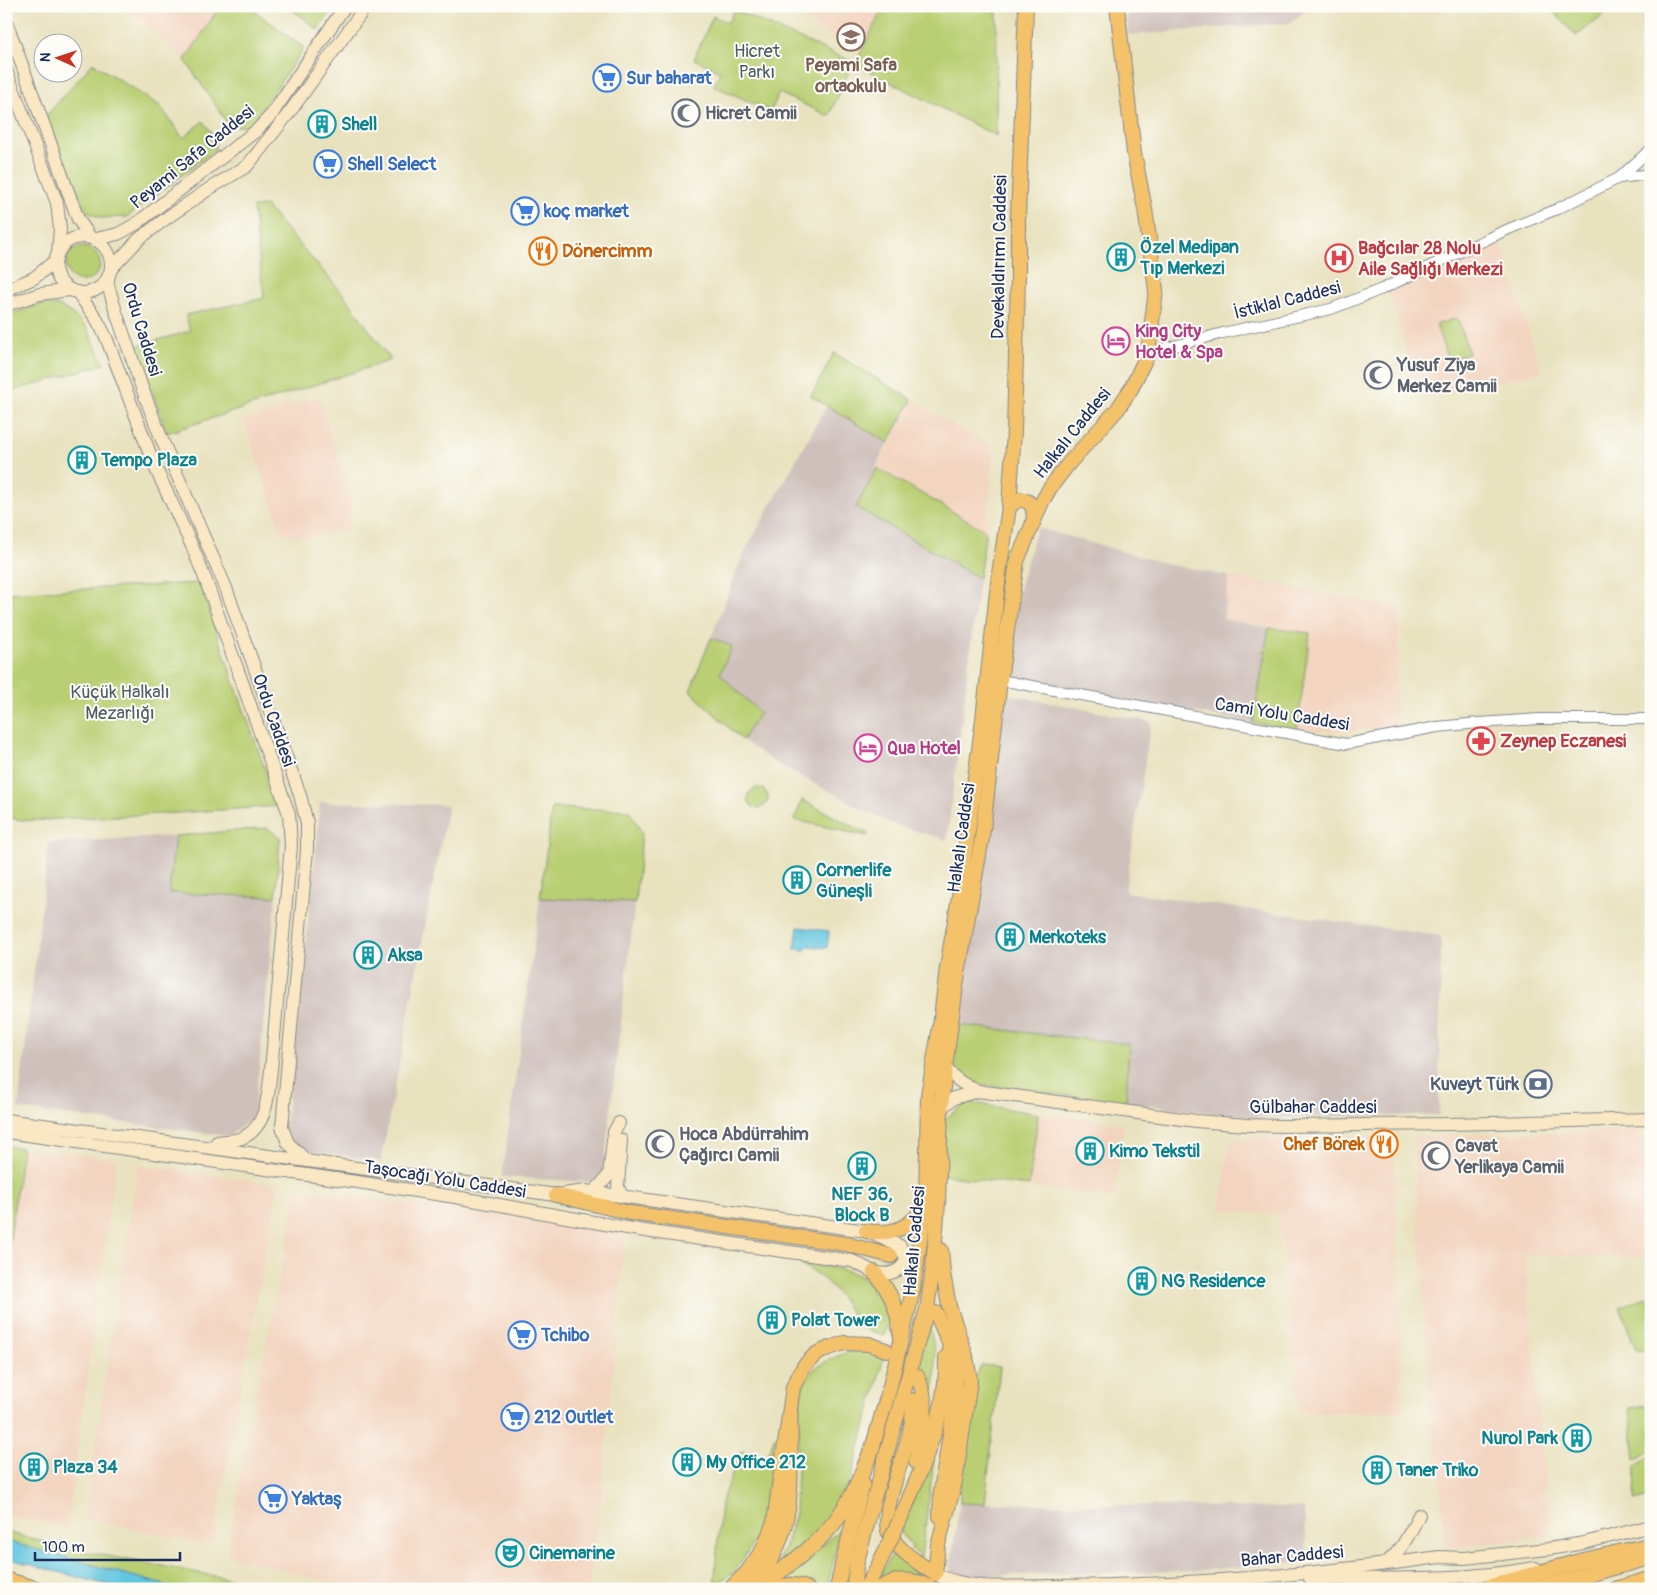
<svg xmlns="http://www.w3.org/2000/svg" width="1657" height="1595" viewBox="0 0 1657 1595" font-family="Pangolin,sans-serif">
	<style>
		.built { fill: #f3d4bf }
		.industrial { fill: #cfc0bb }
		.green { fill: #bacf73; stroke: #6a7f68 }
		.water { fill: #62c6df; stroke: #3e7a9e }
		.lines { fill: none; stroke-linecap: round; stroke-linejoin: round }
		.primary-tunnel { stroke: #c0beac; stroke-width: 14; stroke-dasharray: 14 7; stroke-linecap: butt }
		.tertiary-casing { stroke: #82888e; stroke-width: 12 }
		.secondary-casing { stroke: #82888e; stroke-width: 14 }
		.primary-casing { stroke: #82888e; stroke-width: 16 }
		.motorway-casing { stroke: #82888e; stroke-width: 17 }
		.tertiary { stroke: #fff; stroke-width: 10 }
		.secondary { stroke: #fae7c3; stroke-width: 12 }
		.primary { stroke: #f3c26a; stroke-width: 14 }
		.motorway { stroke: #f3c26a; stroke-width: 15 }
		.primary-bridge-casing { stroke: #82888e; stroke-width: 16; stroke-linecap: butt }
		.primary-bridge { stroke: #f3c26a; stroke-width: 14 }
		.labels { text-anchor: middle; stroke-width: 4; stroke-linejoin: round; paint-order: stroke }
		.park-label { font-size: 18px; fill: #4b5f64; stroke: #fdfcf7 }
		.education-label { font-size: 18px; font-weight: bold; fill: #785e54; stroke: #fdfcf7 }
		.shop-label { font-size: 18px; font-weight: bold; fill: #366cbe; stroke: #fdfcf7; text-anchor: start }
		.worship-label { font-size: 18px; font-weight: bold; fill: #5b616d; stroke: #fdfcf7; text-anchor: start }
		.culture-label { font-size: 18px; font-weight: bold; fill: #0d838f; stroke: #fdfcf7; text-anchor: start }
		.street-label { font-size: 18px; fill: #1b2f5e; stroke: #fdfcf7 }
		.health-label { font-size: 18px; font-weight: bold; fill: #be3a42; stroke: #fdfcf7; text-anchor: start }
		.food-label { font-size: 18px; font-weight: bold; fill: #c56008; stroke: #fdfcf7; text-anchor: start }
		.hotel-label { font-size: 18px; font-weight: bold; fill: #b23c85; stroke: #fdfcf7; text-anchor: start }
		.service-label { font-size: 18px; font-weight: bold; fill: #4e5e75; stroke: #fdfcf7; text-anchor: end }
	</style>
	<rect width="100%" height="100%" fill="#fdfcf7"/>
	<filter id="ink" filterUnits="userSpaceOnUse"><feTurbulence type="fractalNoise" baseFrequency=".02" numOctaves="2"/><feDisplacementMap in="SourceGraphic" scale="10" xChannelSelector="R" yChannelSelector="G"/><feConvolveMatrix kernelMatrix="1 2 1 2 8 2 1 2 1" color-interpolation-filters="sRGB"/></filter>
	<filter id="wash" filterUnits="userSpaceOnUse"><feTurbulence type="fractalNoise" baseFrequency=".0096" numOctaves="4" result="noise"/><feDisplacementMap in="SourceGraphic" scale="20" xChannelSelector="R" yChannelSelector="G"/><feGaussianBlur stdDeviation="1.12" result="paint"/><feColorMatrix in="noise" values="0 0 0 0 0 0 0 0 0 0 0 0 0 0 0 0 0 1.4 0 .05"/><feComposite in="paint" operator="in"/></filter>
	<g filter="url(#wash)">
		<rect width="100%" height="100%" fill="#e9e2bf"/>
		<g class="built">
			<path d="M126 6H220L185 60Z"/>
			<path d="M801 6H884L860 52 806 21 811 14Z"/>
			<path d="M1501 242 1541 372 1431 397 1418 394 1390 292Z"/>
			<path d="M319 397 352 502 348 529 305 537 282 533 244 420Z"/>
			<path d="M912 400 994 449 986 531 877 468Z"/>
			<path d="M1229 576 1400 608 1394 726 1345 732 1297 730 1310 633 1223 619Z"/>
			<path d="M1038 1114 1124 1124 1114 1198 1029 1186Z"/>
			<path d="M1640 1131 1649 1258 1524 1255 1551 1536 1447 1548 1430 1402 1413 1136Z"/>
			<path d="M1394 1136 1402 1412H1298L1295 1358 1279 1215 1220 1209 1230 1139Z"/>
			<path d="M22 1148 116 1159 67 1528 6 1514V1268Z"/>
			<path d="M138 1165 278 1184 212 1545 84 1519Z"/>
			<path d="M297 1190 625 1233 602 1495 589 1589H356L227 1555 256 1395Z"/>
		</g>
		<g class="industrial">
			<path d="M1126 6H1305L1306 10 1291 23 1128 35Z"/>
			<path d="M827 405 888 443 856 507 979 578 947 840 887 822 776 763 742 740 760 713 720 674 732 646 711 638 744 553Z"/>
			<path d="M1038 528 1171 565 1229 576 1223 619 1269 628 1253 723 1007 678 1018 593 1034 537Z"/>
			<path d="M1006 694 1151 722 1125 892 1441 936 1439 1115 1256 1118 1126 1103 1129 1044 958 1025 962 992 988 827Z"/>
			<path d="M320 802 448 805 381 1161 297 1149 285 1129 317 842Z"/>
			<path d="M175 836 169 893 276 897 254 1117 229 1136 18 1109 49 843Z"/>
			<path d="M540 898 635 902 603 1175 591 1182 502 1177Z"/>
			<path d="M960 1503 1304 1508 1307 1561 1194 1571 962 1576 949 1574Z"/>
		</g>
		<g class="green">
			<path d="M220 6H248L304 48 251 125 230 127 185 60Z"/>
			<path d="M288 6H334L318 30Z"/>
			<path d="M884 6H997L996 136 855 64Z"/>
			<path d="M1548 6H1616L1576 36Z"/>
			<path d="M734 10 853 62 829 116 779 93 771 111 714 86 720 71 694 59 713 16 728 23Z"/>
			<path d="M93 63 160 106 183 138 203 121 216 139 215 150 127 217 100 218 85 210 45 117Z"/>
			<path d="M266 206 344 295 391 360 167 433 136 346 190 331 186 315 264 298 253 207Z"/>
			<circle cx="83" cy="264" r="17"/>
			<path d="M40 305H57L73 314 87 328 104 364 6 393V315Z"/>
			<path d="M1457 318 1469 353 1448 360 1436 325Z"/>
			<path d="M834 353 912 400 888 443 811 396Z"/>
			<path d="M877 468 986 531 979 578 856 507Z"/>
			<path d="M199 583 278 806C209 811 140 816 71 818 52 819 23 824 6 816V593Z"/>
			<path d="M1269 628 1310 633 1297 730 1253 723Z"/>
			<path d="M711 638 732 646 720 674 760 713 742 740 690 691Z"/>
			<circle cx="758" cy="798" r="10"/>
			<path d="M802 800 868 834 867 836 794 820Z"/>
			<path d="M552 808 629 810 642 833 635 902 540 898Z"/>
			<path d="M267 828 280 837 276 897 169 893 175 836Z"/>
			<path d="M958 1025 1129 1044 1126 1103 970 1083 952 1068Z"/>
			<path d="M967 1102 1038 1114 1029 1186 956 1177 943 1174 945 1119Z"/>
			<path d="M6 1146 22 1148 6 1268Z"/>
			<path d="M799 1264C828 1267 862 1267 880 1294 884 1300 887 1309 890 1315L884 1336 858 1326C842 1296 830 1279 799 1264Z"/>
			<path d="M1649 1296 1651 1350H1636L1620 1307Z"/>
			<path d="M928 1322C938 1356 939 1381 926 1414V1389L917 1369Z"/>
			<path d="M848 1352H867L884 1357 851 1479 837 1507 827 1523 807 1544 774 1568 786 1544 795 1513 800 1402 804 1383 814 1369 830 1359Z"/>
			<path d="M982 1365 1000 1367 985 1504 960 1503V1474L972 1383Z"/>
			<path d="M1646 1405 1651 1414V1450L1635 1460 1630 1408Z"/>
			<path d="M938 1430 921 1557 911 1549 912 1546 900 1533Z"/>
			<path d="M775 1437 768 1496 759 1534 736 1570 714 1586 721 1502 741 1451 766 1457Z"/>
			<path d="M1651 1456V1496L1635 1501 1636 1466Z"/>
			<path d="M841 1528 827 1589H815L786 1579 783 1575 820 1548Z"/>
			<path d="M6 1532 81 1551 247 1582 266 1589H179L6 1541Z"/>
			<path d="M895 1549 918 1570 916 1575 893 1574 884 1578 880 1575Z"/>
			<path d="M1450 1583 1451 1587 1441 1589H1347Z"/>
		</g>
		<g class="water">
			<path d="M798 927 829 931 827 948 809 946 805 950 795 949Z"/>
			<path d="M6 1541 179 1589H123L6 1558Z"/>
		</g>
	</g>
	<g filter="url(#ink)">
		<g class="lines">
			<path class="primary-tunnel" d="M891 1256C918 1267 919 1275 931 1301"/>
			<g class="tertiary-casing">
				<g id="tertiary">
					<path d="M1619 178 1651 174"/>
					<path d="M1148 353 1223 333 1331 309 1382 289 1504 231 1557 209 1619 178 1651 149"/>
					<path d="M1000 680 1346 744 1437 727 1479 723 1539 719H1651"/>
				</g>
			</g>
			<g class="secondary-casing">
				<g id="secondary">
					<path d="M6 21 78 219 90 237"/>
					<path d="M6 70 57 203 60 229 58 253"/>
					<circle cx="83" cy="265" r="28"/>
					<path d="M96 239 118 234 136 224 257 130 272 114 345 6"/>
					<path d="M111 269 139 239 168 217 212 187 247 166 289 113 366 6"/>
					<path d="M108 277V285L116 312 142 388 162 440 226 588 300 795 307 823V850L282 1127 288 1143 306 1160"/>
					<path d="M6 290 34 278 56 260"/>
					<path d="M77 292 96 318 106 337 155 467 192 546 206 581 289 814 291 846 271 1070C268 1093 268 1125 244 1137 235 1142 226 1140 217 1142"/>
					<path d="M6 305 40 294 70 290"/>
					<path d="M945 1068C955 1079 964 1086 978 1091L1196 1121 1247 1125 1284 1126 1450 1124 1651 1119"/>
					<path d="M941 1108 954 1098 978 1091"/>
					<path d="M6 1120 556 1195 585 1191 866 1231 900 1246 906 1258C903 1273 887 1276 874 1272 867 1269 859 1264 852 1261L638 1230 461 1198 364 1183 6 1132"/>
					<path d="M621 1140 618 1187 622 1196"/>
					<path d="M594 1192 609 1175 614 1132 619 1123"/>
					<path d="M1384 1564C1402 1552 1409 1534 1419 1515"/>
					<path d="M935 1574C970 1591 1012 1586 1050 1586 1180 1586 1311 1575 1440 1557L1464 1558 1548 1549 1584 1543 1651 1526"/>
					<path d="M1310 1579C1385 1578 1460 1581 1535 1568"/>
				</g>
			</g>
			<g class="primary-casing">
				<g id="primary">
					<path d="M1009 507 1019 499C1033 500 1035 511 1033 522"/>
					<path d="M556 1195 630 1213 846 1244 891 1256"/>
					<path d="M866 1231C893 1235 911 1229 925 1204"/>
					<path d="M874 1272C890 1291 898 1308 900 1333"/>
					<path d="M936 1313 949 1343 956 1373 954 1409 941 1491 940 1516"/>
					<path d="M913 1400C913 1412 912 1424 909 1435 904 1457 880 1514 889 1533 898 1551 919 1563 935 1574L938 1545 955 1482 970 1381 966 1356 949 1306 943 1273 941 1250"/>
					<path d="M869 1459 889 1390 912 1295 926 1201 928 1095 940 1026 947 968 959 897 983 719 999 574 1009 507 1014 431 1018 277V217L1026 6"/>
					<path d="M916 1462C923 1433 931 1404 917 1376"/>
					<path d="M904 1511C924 1461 948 1412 946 1357"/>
					<path d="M730 1589 748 1571 763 1549 774 1522 793 1387 804 1366 816 1354 829 1348 844 1343 869 1344 886 1350"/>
					<path d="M837 1589 842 1565 863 1483"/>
					<path d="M853 1589 857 1561 873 1502 927 1309 933 1267 938 1203 941 1108 945 1068 957 979 982 838 1000 680 1017 561 1042 502 1050 488 1069 463 1117 410 1131 389 1148 353 1156 290 1145 209 1134 153 1117 6"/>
					<path d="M865 1589 877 1568"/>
				</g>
			</g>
			<g class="motorway-casing">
				<g id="motorway">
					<path d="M6 1580 37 1589"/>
					<path d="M749 1589C799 1536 789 1478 790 1412"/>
					<path d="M756 1589C790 1564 827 1540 848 1502 858 1486 864 1467 872 1449"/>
					<path d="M776 1589C787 1584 796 1584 807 1589"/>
					<path d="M880 1589C897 1577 914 1579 932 1589"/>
					<path d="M1483 1589 1577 1562 1651 1545"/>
					<path d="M1536 1589 1651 1557"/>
					<path d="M1617 1589 1651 1579"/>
				</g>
			</g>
			<use href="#tertiary" class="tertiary"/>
			<use href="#secondary" class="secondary"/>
			<use href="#primary" class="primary"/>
			<use href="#motorway" class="motorway"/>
			<g class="primary-bridge-casing">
				<path id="primary-bridge" d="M877 1568 904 1511"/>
			</g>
			<use href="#primary-bridge" class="primary-bridge"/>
		</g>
	</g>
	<defs>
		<g id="school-ring" transform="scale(1.4375)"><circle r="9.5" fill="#fdfcf7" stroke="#8d6e63" stroke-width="1.5"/><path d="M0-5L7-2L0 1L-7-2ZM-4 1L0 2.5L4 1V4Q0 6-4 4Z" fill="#8d6e63"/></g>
		<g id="supermarket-ring" transform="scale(1.4375)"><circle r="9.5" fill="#fdfcf7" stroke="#3f7fe0" stroke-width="1.5"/><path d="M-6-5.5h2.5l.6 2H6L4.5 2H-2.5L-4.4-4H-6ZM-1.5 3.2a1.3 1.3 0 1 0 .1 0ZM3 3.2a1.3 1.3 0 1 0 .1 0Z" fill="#3f7fe0"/></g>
		<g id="mosque-ring" transform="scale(1.4375)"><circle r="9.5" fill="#fdfcf7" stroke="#6b7280" stroke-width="1.5"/><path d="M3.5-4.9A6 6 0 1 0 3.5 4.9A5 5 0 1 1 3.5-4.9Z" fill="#6b7280"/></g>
		<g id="building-ring" transform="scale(1.4375)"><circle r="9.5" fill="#fdfcf7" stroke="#0f9aa8" stroke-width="1.5"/><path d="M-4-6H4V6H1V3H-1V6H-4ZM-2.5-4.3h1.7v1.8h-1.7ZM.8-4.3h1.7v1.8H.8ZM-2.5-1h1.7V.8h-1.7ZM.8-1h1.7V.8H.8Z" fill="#0f9aa8"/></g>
		<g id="restaurant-ring" transform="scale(1.4375)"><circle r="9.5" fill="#fdfcf7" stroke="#e8710a" stroke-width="1.5"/><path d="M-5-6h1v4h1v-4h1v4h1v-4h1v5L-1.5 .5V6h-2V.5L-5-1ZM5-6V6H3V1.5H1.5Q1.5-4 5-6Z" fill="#e8710a"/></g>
		<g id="hospital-ring" transform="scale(1.4375)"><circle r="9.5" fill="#fdfcf7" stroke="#e0444e" stroke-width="1.5"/><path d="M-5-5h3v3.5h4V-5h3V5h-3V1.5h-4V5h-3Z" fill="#e0444e"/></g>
		<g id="hotel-ring" transform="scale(1.4375)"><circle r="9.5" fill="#fdfcf7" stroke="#d1479c" stroke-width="1.5"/><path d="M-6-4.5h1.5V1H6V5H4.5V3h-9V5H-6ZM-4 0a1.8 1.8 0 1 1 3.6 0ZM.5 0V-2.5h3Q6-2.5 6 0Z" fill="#d1479c"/></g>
		<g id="pharmacy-ring" transform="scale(1.4375)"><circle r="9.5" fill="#fdfcf7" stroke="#e0444e" stroke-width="1.5"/><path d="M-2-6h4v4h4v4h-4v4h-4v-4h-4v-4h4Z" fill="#e0444e"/></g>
		<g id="bank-ring" transform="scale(1.4375)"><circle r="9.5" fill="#fdfcf7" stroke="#5c6f8a" stroke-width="1.5"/><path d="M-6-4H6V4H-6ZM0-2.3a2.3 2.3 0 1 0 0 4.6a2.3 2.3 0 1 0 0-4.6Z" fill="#5c6f8a"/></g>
		<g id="theatre-ring" transform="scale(1.4375)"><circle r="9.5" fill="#fdfcf7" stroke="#0f9aa8" stroke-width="1.5"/><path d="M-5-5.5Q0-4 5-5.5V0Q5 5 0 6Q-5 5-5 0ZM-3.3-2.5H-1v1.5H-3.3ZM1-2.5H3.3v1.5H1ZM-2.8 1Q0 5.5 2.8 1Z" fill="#0f9aa8"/></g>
	</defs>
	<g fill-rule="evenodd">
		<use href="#school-ring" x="851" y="37"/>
		<use href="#supermarket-ring" x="607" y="78"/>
		<use href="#mosque-ring" x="686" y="113"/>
		<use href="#building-ring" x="322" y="124"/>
		<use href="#supermarket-ring" x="328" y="164"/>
		<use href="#supermarket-ring" x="525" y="211"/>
		<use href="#restaurant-ring" x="543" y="251"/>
		<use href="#building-ring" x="1121" y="257"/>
		<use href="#hospital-ring" x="1339" y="258"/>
		<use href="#hotel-ring" x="1116" y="341"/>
		<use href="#mosque-ring" x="1378" y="375"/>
		<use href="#building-ring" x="82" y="460"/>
		<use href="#pharmacy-ring" x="1481" y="741"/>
		<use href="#hotel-ring" x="868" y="748"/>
		<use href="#building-ring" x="797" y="880"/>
		<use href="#building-ring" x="1010" y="937"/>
		<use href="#building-ring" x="368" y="955"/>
		<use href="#bank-ring" x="1538" y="1084"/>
		<use href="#mosque-ring" x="660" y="1144"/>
		<use href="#restaurant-ring" x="1384" y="1144"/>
		<use href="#building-ring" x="1090" y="1151"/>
		<use href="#mosque-ring" x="1436" y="1156"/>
		<use href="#building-ring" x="862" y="1166"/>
		<use href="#building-ring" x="1142" y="1281"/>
		<use href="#building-ring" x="772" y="1320"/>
		<use href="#supermarket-ring" x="522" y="1335"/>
		<use href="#supermarket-ring" x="515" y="1417"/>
		<use href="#building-ring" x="1577" y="1438"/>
		<use href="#building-ring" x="687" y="1462"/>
		<use href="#building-ring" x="34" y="1467"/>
		<use href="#building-ring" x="1377" y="1470"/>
		<use href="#supermarket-ring" x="273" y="1499"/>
		<use href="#theatre-ring" x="510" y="1553"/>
	</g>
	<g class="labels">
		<g class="park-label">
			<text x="757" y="57">Hicret<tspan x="757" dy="21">Parkı</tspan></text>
			<text x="120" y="698">Küçük Halkalı<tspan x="120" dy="21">Mezarlığı</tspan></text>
		</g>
		<g class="education-label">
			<text x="851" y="71">Peyami Safa<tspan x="851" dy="21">ortaokulu</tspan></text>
		</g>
		<g class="shop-label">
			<text x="626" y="84">Sur baharat</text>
			<text x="347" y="170">Shell Select</text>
			<text x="544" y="217">koç market</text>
			<text x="541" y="1341">Tchibo</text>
			<text x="534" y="1423">212 Outlet</text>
			<text x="292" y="1505">Yaktaş</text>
		</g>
		<g class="worship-label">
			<text x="705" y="119">Hicret Camii</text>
			<text x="1397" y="371">Yusuf Ziya<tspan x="1397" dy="21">Merkez Camii</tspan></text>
			<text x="679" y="1140">Hoca Abdürrahim<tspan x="679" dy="21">Çağırcı Camii</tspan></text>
			<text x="1455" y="1152">Cavat<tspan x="1455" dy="21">Yerlikaya Camii</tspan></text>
		</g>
		<g class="culture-label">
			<text x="341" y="130">Shell</text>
			<text x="1140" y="253">Özel Medipan<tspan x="1140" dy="21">Tıp Merkezi</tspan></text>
			<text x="101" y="466">Tempo Plaza</text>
			<text x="816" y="876">Cornerlife<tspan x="816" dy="21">Güneşli</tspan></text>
			<text x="1029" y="943">Merkoteks</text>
			<text x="387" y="961">Aksa</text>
			<text x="1109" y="1157">Kimo Tekstil</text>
			<text x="862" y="1200" text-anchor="middle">NEF 36,<tspan x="862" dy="21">Block B</tspan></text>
			<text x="1161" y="1287">NG Residence</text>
			<text x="791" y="1326">Polat Tower</text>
			<text x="1558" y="1444" text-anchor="end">Nurol Park</text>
			<text x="706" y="1468">My Office 212</text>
			<text x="53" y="1473">Plaza 34</text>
			<text x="1396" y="1476">Taner Triko</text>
			<text x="529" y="1559">Cinemarine</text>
		</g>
		<g class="street-label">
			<text transform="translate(192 157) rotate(-39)" y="6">Peyami Safa Caddesi</text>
			<text transform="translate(999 257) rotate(-89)" y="6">Devekaldırımı Caddesi</text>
			<text transform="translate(1287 300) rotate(-14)" y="6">İstiklal Caddesi</text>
			<text transform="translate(142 329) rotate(73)" y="6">Ordu Caddesi</text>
			<text transform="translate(1072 433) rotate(-51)" y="6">Halkalı Caddesi</text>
			<text transform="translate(1282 714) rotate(9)" y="6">Cami Yolu Caddesi</text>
			<text transform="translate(274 720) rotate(71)" y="6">Ordu Caddesi</text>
			<text transform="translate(961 838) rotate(-82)" y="6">Halkalı Caddesi</text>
			<text x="1313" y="1113">Gülbahar Caddesi</text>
			<text transform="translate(445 1179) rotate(9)" y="6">Taşocağı Yolu Caddesi</text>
			<text transform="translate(914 1241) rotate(-85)" y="6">Halkalı Caddesi</text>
			<text transform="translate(1292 1556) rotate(-5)" y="6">Bahar Caddesi</text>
		</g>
		<g class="health-label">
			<text x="1358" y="254">Bağcılar 28 Nolu<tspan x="1358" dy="21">Aile Sağlığı Merkezi</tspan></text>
			<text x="1500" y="747">Zeynep Eczanesi</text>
		</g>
		<g class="food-label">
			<text x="562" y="257">Dönercimm</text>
			<text x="1365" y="1150" text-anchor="end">Chef Börek</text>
		</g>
		<g class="hotel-label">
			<text x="1135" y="337">King City<tspan x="1135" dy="21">Hotel &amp; Spa</tspan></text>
			<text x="887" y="754">Qua Hotel</text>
		</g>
		<g class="service-label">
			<text x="1519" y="1090">Kuveyt Türk</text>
		</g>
	</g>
	<rect width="1657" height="1595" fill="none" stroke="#fdfcf7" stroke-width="25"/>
	<g transform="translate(58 58) rotate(273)"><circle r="24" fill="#fdfcf7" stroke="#a3aaba"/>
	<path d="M0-4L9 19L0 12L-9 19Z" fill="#c8321e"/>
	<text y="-8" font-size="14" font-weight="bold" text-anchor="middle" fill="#1b2f5e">N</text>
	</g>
	<path d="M35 1552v8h145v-8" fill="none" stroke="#1b2f5e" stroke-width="2.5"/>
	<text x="42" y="1552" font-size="15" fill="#1b2f5e" stroke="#fdfcf7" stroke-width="4" paint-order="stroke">100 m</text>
</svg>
